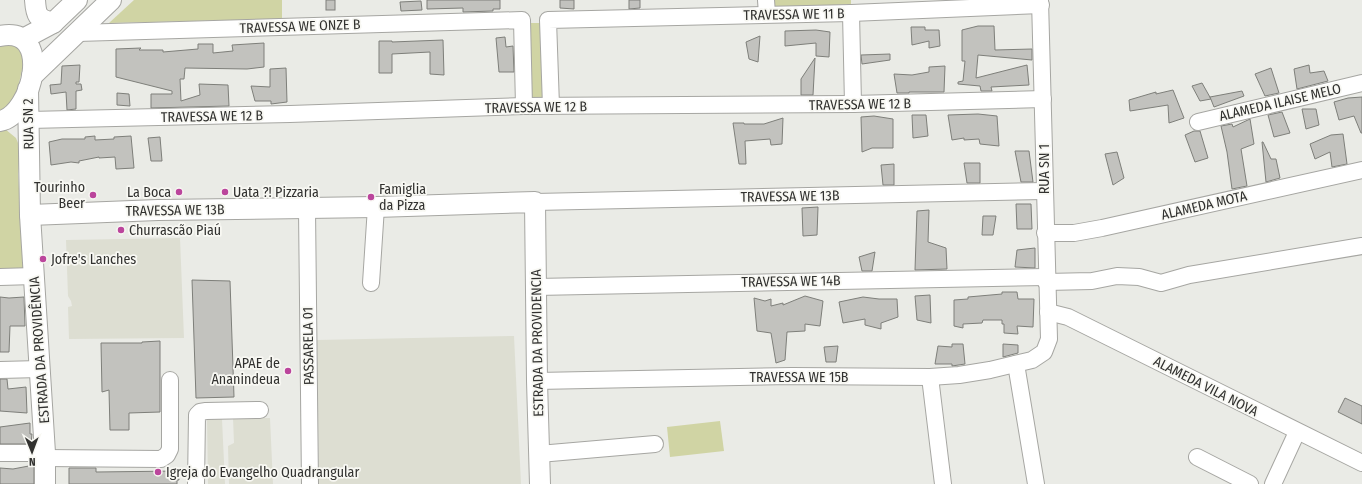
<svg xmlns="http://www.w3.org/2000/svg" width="1362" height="484" viewBox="0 0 1362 484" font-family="'Fira Sans Condensed',sans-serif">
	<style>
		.built { fill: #ddded2 }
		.green { fill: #d0d4a4 }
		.building { fill: #c2c2be; stroke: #7e7f7a }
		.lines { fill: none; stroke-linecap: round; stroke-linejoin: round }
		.minor-casing { stroke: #a6a6a2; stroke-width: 18 }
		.major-casing { stroke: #a6a6a2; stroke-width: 22 }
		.minor { stroke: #fff; stroke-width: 16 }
		.major { stroke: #fff; stroke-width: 20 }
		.poi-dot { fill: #bb459c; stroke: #f8f8f3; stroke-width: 1.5 }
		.labels { text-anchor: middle; stroke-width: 3.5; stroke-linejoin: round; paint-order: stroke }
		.street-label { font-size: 14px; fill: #31312f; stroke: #f8f8f3 }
		.poi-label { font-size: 14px; fill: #31312f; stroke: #f8f8f3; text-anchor: start }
	</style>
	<rect width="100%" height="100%" fill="#eaebe6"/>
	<g class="built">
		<path d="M180 238 184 338 69 339 68 307 72 306 71 301 68 296 66 240Z"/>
		<path d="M514 336 521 484H319L317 340Z"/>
		<path d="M233 418H270L273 484H229L228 446 234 443Z"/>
		<path d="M207 419H222L225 484H208Z"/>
	</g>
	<g class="green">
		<path d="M134 0H282V19L109 23Z"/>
		<path d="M771 0H851V4L771 9Z"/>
		<path d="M529 23H542L543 102H531Z"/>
		<path d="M10 43 21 48 25 57 17 92 6 108 0 110V46Z"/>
		<path d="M0 129H5L16 138 20 148 18 174 23 249 29 271H0Z"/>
		<path d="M720 421 724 451 670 457 667 427Z"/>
	</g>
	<g class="building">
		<rect x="326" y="0" width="9" height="10"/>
		<path d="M427 0H500V9H493V11L463 12V8L427 9Z"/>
		<path d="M560 0H574V9L560 8Z"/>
		<path d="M629 0H640V8L629 9Z"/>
		<path d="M421 1 422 10 401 11 400 2Z"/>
		<path d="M978 26H994L995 50 1032 49V60L978 55 976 78 1027 65 1029 85 991 87 992 91H981L980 86 958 84V82L963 81 965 61H962V30Z"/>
		<path d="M911 27H925V30H939L940 46 929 48V41L912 45Z"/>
		<path d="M816 30 830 32 829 57 816 56V43L785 46V31Z"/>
		<path d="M760 36 758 62 749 59 746 42Z"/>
		<path d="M505 37 506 47 513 46 514 72H499L496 38Z"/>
		<path d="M443 40 444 75 430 74V52L392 54V73H379V41H392V42Z"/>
		<path d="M264 43V67L247 69 185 68 184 79H180L181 101 200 95 199 84 228 85 229 106 151 108V94H172V91L116 77V49L141 48 139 50H163V52L198 49V44H213V53L233 51 232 45Z"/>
		<path d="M890 54V60L862 64 861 55Z"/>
		<path d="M815 58 813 95H801V79Z"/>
		<path d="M80 65 79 82H76V84H81L82 90 76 91V109L67 110 66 92 51 94 50 85 61 84 62 66Z"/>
		<path d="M1309 65 1310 73 1324 71 1328 81 1297 89 1294 69Z"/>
		<path d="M945 66 944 92H909V93H897L894 74 912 75 929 72V67Z"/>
		<path d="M286 68 287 102 271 104V101H255L251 86 270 87V69Z"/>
		<path d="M1271 68 1279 93 1265 96 1255 74Z"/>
		<path d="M1202 83 1211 99 1200 101 1192 86Z"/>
		<path d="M1173 90 1184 118 1169 123 1168 105 1130 111 1129 100 1156 92V94Z"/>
		<path d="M1242 91 1244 96 1214 107 1210 97Z"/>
		<path d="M117 93 129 94 130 106 117 105Z"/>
		<path d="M1362 97V133H1361L1354 116 1339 120 1334 102 1348 98Z"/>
		<path d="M1302 109H1316L1319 125 1306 129Z"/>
		<path d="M1282 112 1290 133 1274 137 1268 115Z"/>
		<path d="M978 114 997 116 999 146 980 144 979 139 964 140V138L952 140 948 115Z"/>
		<path d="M912 115H926L928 136 913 138Z"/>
		<path d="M874 116 893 119V148H872L862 152 861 117Z"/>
		<path d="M783 118 782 144 771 145 770 139 745 141 746 164H739L733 123H744V124H764Z"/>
		<path d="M1250 119 1254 144 1241 149 1247 186 1232 189 1227 152 1221 126 1232 124 1233 127Z"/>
		<path d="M1194 131H1200L1208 158 1195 162 1185 135Z"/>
		<path d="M1343 134 1347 164 1332 167 1330 152 1315 159 1310 144 1331 135Z"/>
		<path d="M95 136V140L114 139V137L131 136 134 168 116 169 115 157 99 158V157L79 161V163L71 162 51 165 49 142 62 139H85V137Z"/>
		<path d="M160 137 162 161H151L148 138Z"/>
		<path d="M1262 142H1263L1271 159H1276L1280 178 1266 182Z"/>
		<path d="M1015 151H1029L1033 182H1021Z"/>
		<path d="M1117 152 1124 178 1113 185 1105 154Z"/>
		<path d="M964 163H980V183H967Z"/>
		<path d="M894 164V185H883L881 165Z"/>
		<path d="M1016 204H1031L1032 229H1017Z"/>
		<path d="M818 207 817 235 803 236 802 208Z"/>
		<path d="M929 210 928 242 946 248 947 269 915 270 917 211Z"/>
		<path d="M983 216H996L993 235H982Z"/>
		<path d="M1035 248V268L1015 267 1017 250Z"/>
		<path d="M875 252 872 271H862L859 257Z"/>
		<path d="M192 280 230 281 234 397 196 398Z"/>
		<path d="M1002 292H1017L1018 299H1034L1033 327 1017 326 1018 334 1004 333V324H1002V320H983L982 323 963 324V328L954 326V300L968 299V297L1002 294Z"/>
		<path d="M930 295 931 323 917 320 915 296Z"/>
		<path d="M805 296 823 301 820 326 805 324V331L787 332 785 360 776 363 771 333 757 331 754 298 765 301 771 299V306L783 303V305Z"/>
		<path d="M0 297 9 298 24 297 25 326H10L9 352H0Z"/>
		<path d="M863 297 879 299H897L898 317 881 323V329L865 325V319L843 323 839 302Z"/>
		<path d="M160 341V412L129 413V430H110L109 390 102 392 101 343H142V342Z"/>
		<path d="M952 344H963L965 364 952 366V364H935L938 346 952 347Z"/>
		<path d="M1003 344 1018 345V353L1003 357Z"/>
		<path d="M838 346 836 362H826L824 347Z"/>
		<path d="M0 379H7L8 389 26 387 27 413 0 411Z"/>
		<path d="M1345 398 1362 406V424L1338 412Z"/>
		<path d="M30 423V434H32L31 444H0V427Z"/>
		<path d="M34 465V484H0V468L13 469Z"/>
		<path d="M69 468H96V472L178 471 179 480H177V484H69Z"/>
	</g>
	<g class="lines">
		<g class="minor-casing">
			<g id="minor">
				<path d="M766 0 767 14"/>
				<path d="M851 13 853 104"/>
				<path d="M77 33 522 20 524 106"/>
				<path d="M551 106 548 20 851 13 1041 5"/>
				<path d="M29 120 290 114 524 106 853 104 1043 99"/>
				<path d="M1198 122 1362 83"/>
				<path d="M535 202 1044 191"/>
				<path d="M307 209 310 484"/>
				<path d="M1045 233H1074L1102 228 1362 170"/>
				<path d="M0 277 34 276"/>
				<path d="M1046 282 1092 281 1117 276 1139 277 1161 283 1189 275 1362 246"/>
				<path d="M371 283 376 207"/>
				<path d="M536 287 1046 277"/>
				<path d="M1048 312 1068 317 1362 463"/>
				<path d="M1016 364 1036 484"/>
				<path d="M0 370 40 369"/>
				<path d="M930 377 943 484"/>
				<path d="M537 381 792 376 930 377 959 375 990 370 1032 360 1044 352 1049 339 1040 0"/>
				<path d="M0 453H45"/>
				<path d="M539 454 655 444"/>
				<path d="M1197 457 1250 484"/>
				<path d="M45 458 161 459 167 455 170 449V380"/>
				<path d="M196 484 197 415 200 412 206 411 260 410"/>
				<path d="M1273 484 1297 432"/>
			</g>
		</g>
		<g class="major-casing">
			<g id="major">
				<path d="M35 0C36 15 37 19 53 23"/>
				<path d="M0 36C54 25 33 115 0 121"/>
				<path d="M23 39 53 23 77 0"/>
				<path d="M32 76 111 0"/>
				<path d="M28 89 30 215 45 453V484"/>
				<path d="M30 215 158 210 376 207 535 202 537 381 540 484"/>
			</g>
		</g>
		<use href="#minor" class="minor"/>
		<use href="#major" class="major"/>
	</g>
	<g class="poi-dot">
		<circle cx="179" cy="192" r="4"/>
		<circle cx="225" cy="192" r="4"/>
		<circle cx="93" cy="195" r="4"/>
		<circle cx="371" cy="197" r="4"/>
		<circle cx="121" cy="230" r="4"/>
		<circle cx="43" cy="259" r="4"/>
		<circle cx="288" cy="371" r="4"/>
		<circle cx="158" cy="472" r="4"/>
	</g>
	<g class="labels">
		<g class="street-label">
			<text transform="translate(794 14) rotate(-1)" y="5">TRAVESSA WE 11 B</text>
			<text transform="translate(300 26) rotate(-2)" y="5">TRAVESSA WE ONZE B</text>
			<text transform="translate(1280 102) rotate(-13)" y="5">ALAMEDA ILAISE MELO</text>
			<text transform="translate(860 104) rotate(-1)" y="5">TRAVESSA WE 12 B</text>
			<text transform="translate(536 107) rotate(-1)" y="5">TRAVESSA WE 12 B</text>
			<text transform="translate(212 116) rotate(-1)" y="5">TRAVESSA WE 12 B</text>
			<text transform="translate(28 124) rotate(-91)" y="5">RUA SN 2</text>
			<text transform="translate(1044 169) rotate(-90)" y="5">RUA SN 1</text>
			<text transform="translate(790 196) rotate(-1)" y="5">TRAVESSA WE 13B</text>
			<text transform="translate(1204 205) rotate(-13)" y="5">ALAMEDA MOTA</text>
			<text transform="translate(175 210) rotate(-1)" y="5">TRAVESSA WE 13B</text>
			<text transform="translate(791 281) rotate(-1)" y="5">TRAVESSA WE 14B</text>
			<text transform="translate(537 343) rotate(-91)" y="5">ESTRADA DA PROVIDENCIA</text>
			<text transform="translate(308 346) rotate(-91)" y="5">PASSARELA 01</text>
			<text transform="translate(39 350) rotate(-94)" y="5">ESTRADA DA PROVIDÊNCIA</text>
			<text x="799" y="382">TRAVESSA WE 15B</text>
			<text transform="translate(1206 386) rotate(27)" y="5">ALAMEDA VILA NOVA</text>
		</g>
		<g class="poi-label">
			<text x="85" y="192" text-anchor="end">Tourinho<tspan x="85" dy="16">Beer</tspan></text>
			<text x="379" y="194">Famiglia<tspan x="379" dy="16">da Pizza</tspan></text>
			<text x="171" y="197" text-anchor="end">La Boca</text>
			<text x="233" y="197">Uata ?! Pizzaria</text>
			<text x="129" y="235">Churrascão Piaú</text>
			<text x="51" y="264">Jofre's Lanches</text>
			<text x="280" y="368" text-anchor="end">APAE de<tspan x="280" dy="16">Ananindeua</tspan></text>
			<text x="166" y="477">Igreja do Evangelho Quadrangular</text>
		</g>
	</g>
	<g transform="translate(32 452) rotate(179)" stroke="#f8f8f3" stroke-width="3" paint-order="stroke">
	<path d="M0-3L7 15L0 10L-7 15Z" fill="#31312f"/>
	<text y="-6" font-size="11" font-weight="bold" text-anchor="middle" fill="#31312f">N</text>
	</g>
</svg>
